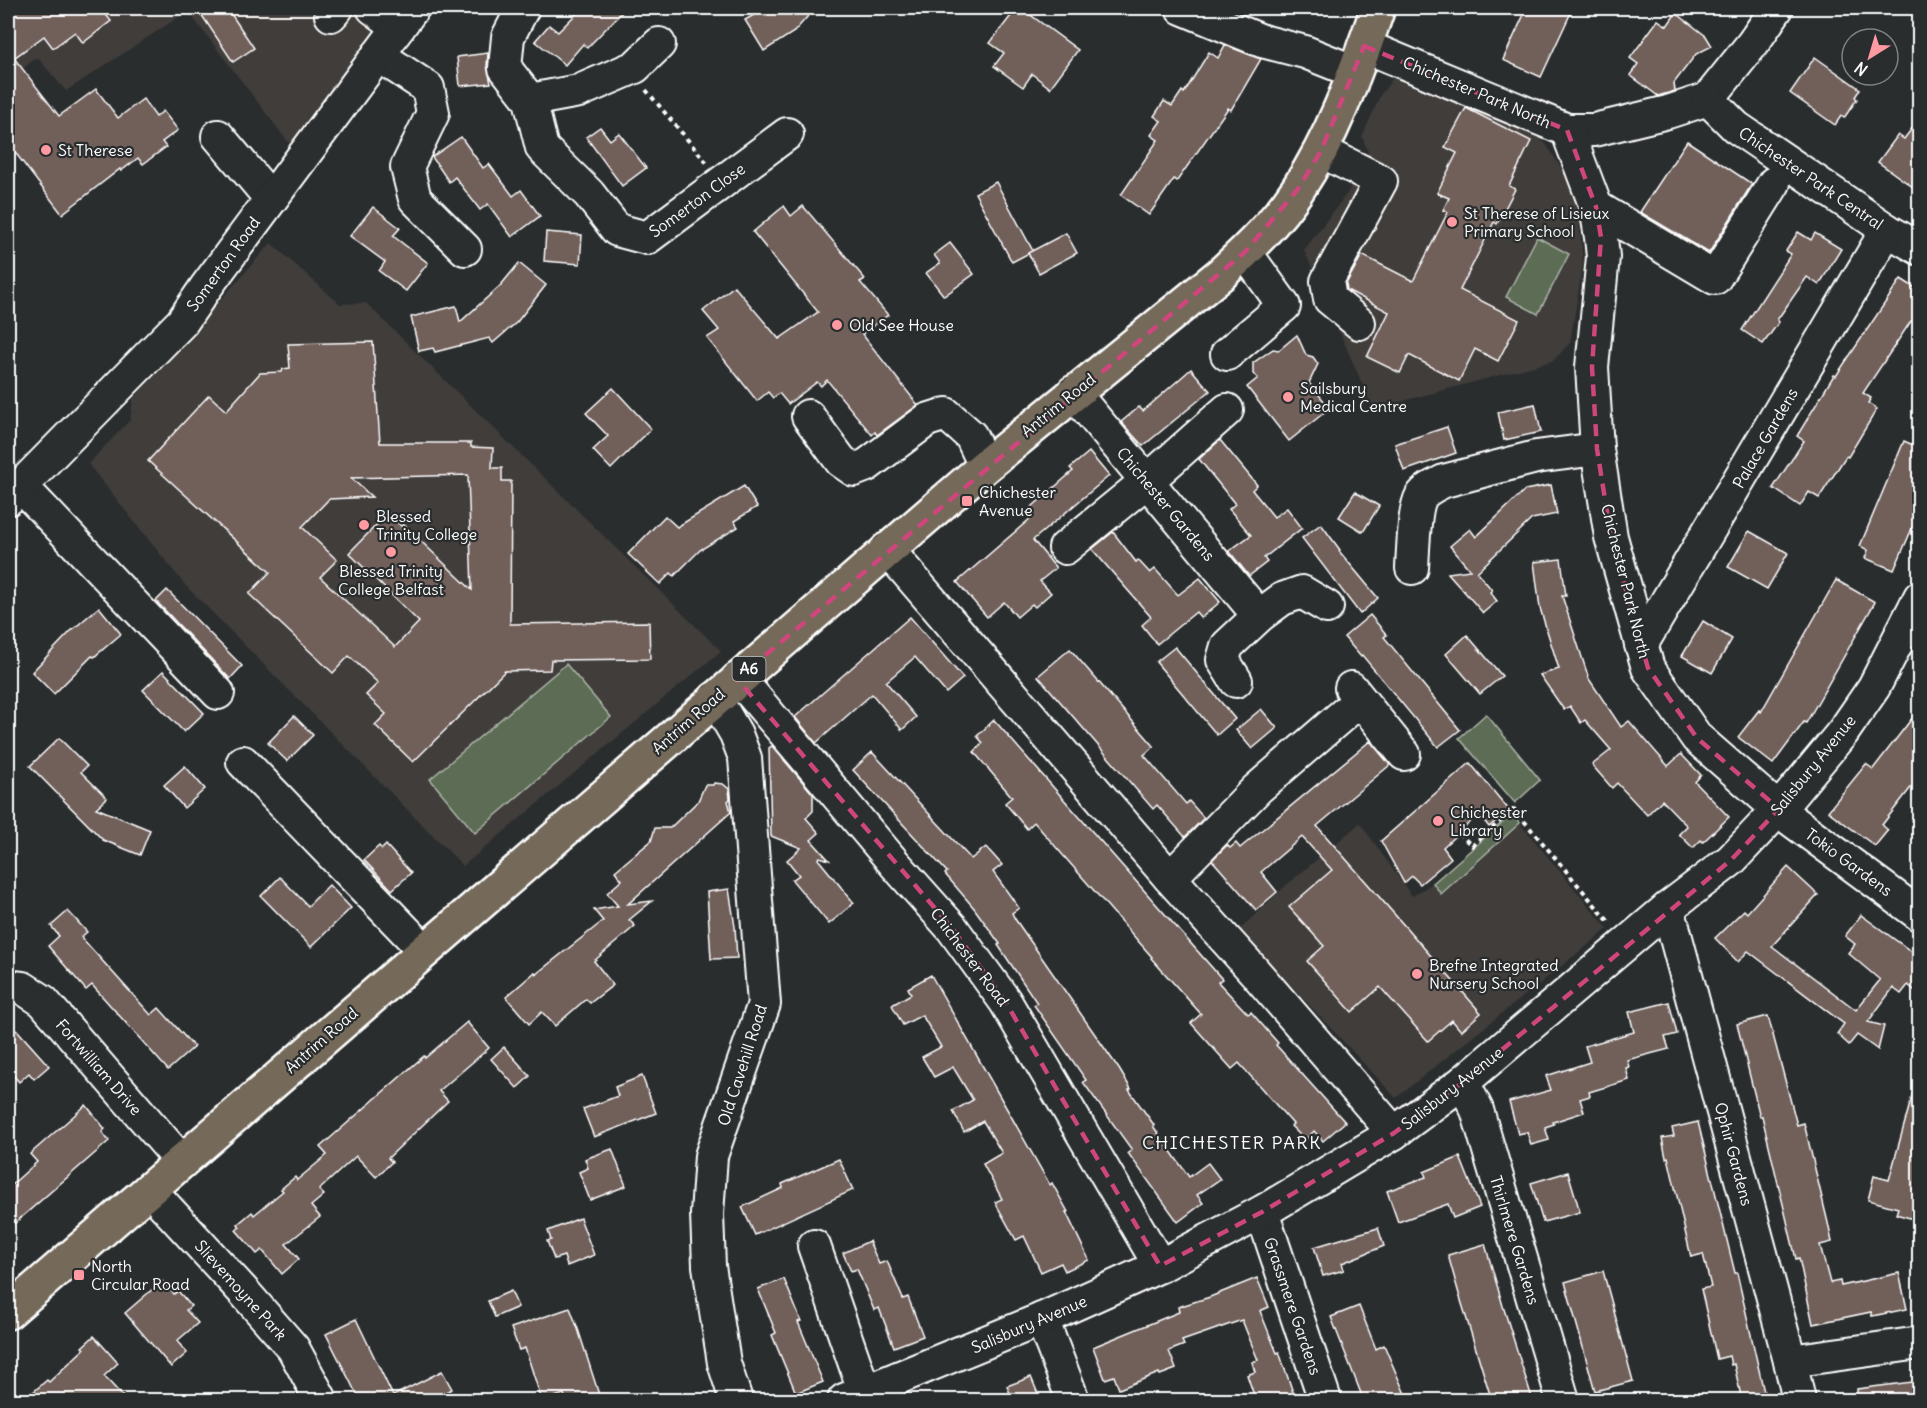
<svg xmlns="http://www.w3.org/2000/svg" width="1927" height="1408" viewBox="0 0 1927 1408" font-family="Delius,sans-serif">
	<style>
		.built { fill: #3f3c3b }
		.green { fill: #5d6c54; stroke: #aeb6aa; stroke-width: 1.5 }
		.building { fill: #715f5a; stroke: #fff; stroke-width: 1.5; fill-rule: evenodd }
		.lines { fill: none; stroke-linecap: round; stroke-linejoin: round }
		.minor-casing { stroke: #fff; stroke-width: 36 }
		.major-casing { stroke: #fff; stroke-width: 38 }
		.path { stroke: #fff; stroke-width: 4; stroke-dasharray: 4.5 4.5; stroke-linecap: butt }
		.minor { stroke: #2a2d2e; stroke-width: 32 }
		.major { stroke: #746a5a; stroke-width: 33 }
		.marked { fill: none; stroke: #ce467c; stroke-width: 4.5; stroke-dasharray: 12 8; stroke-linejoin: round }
		.poi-dot { fill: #ff9aa2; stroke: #2a2d2e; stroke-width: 2 }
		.labels { text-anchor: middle; stroke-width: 4.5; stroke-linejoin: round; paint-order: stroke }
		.shield { fill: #2a2d2e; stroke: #bfc0c0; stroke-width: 1.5 }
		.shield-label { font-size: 15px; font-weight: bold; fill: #fff }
		.street-label { font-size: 16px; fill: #fff; stroke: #2a2d2e }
		.poi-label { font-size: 16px; fill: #fff; stroke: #2a2d2e; text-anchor: start }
		.neighbourhood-label { font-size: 18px; letter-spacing: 1.5px; fill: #fff; stroke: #2a2d2e }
	</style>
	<rect width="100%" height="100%" fill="#2a2d2e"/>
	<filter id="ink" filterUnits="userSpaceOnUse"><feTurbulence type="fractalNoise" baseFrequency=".0167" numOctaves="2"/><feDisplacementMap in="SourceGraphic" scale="12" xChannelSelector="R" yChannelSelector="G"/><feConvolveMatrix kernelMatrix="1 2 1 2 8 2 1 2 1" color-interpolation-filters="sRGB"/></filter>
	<g filter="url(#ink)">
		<g class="built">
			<path d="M8 8H400L295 151 188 11 66 91 37 57 8 81Z"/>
			<path d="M1395 72 1516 120 1546 144 1577 193 1583 264 1570 343 1553 361 1373 409 1304 250 1348 192 1368 152 1362 137 1381 94 1391 81Z"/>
			<path d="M271 243 340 304 366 303 721 651 463 866 185 585 88 464 130 420 133 399Z"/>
			<path d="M1512 814 1608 929 1396 1098 1239 930 1283 888 1360 823 1412 896 1433 883Z"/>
		</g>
		<g class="green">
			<path d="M1537 237 1569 254 1538 314 1506 297Z"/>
			<path d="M566 664 611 717 475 833 430 779Z"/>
			<path d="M1486 714 1540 780 1515 803 1459 738Z"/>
			<path d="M1512 814 1520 823 1441 894 1433 883Z"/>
		</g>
		<g class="building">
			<path d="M8 8H101L111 21 83 43 75 32 53 48 44 36 14 58 59 116 96 89 118 118 143 99 156 117 163 111 178 130 162 142 166 147 143 164 138 158 121 171 120 169 62 214 8 143Z"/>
			<path d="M197 8H227L254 48 233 62Z"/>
			<path d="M582 8H626L587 48 583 44 565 65 535 41 549 25 558 32Z"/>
			<path d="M766 8H815L794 32 764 51 745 20Z"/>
			<path d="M1017 8H1021L1078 50 1050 88 1032 74 1023 87 994 66 1004 53 990 43Z"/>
			<path d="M1527 8H1573L1541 77 1503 60Z"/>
			<path d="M1676 13 1706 36 1712 46 1696 54 1674 83 1675 91 1658 96 1630 75 1638 64 1630 58 1658 20 1667 26Z"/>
			<path d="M1225 45 1261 59 1231 110 1228 108 1177 181 1174 179 1149 215 1121 195 1158 140 1151 135 1161 121 1154 116 1164 101 1172 106 1182 91 1184 93 1209 52 1218 58Z"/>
			<path d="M488 53 487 66 491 83 460 86 457 57Z"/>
			<path d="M1815 57 1860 89 1855 97 1857 99 1844 118 1841 116 1835 125 1790 93Z"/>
			<path d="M1466 108 1531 141 1509 186 1515 189 1497 224 1494 222 1460 290 1519 320 1498 361 1475 349 1459 381 1409 355 1400 373 1367 357 1389 312 1347 290 1346 284 1362 255 1413 281 1448 212 1443 210 1449 198 1437 193 1457 153 1445 147Z"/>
			<path d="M1920 118V192L1878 162 1898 135 1904 139Z"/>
			<path d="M600 127 610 140 619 133 646 168 622 186 586 137Z"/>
			<path d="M461 137 483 168 489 164 513 196 521 190 540 216 512 237 488 204 480 210 455 177 449 182 432 157Z"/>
			<path d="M1687 141 1752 184 1709 253 1640 212Z"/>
			<path d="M996 182 1033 251 1012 262 975 193Z"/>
			<path d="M784 206 791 216 803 206 865 279 860 282 888 315 862 334 918 405 877 435 875 432 872 435 827 380 821 386 817 382 788 404 779 393 773 398 768 392 757 401 707 338 719 330 703 311 734 286 779 339 818 312 753 232Z"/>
			<path d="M373 207 400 228 393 236 428 263 406 291 379 271 385 262 350 236Z"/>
			<path d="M546 232 582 235 580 264 544 261Z"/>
			<path d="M1798 232 1811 240 1815 233 1841 249 1819 285 1807 277 1777 320 1779 322 1763 344 1742 330 1791 254 1786 251Z"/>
			<path d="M1066 233 1077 253 1039 273 1028 253Z"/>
			<path d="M950 243 974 274 944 296 926 273 940 263 934 255Z"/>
			<path d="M519 263 546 285 517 322 493 343 489 338 435 352 433 348 419 351 411 317 456 306 460 322 501 285Z"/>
			<path d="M1901 279 1920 291V327L1911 321 1863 393 1871 398 1868 403 1877 409 1848 457 1846 456 1819 498 1809 492 1800 506 1773 488 1804 441 1797 436 1834 375 1836 376Z"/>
			<path d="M1297 335 1306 355 1313 357 1318 364 1309 383 1330 408 1289 441 1247 387 1258 378 1253 374V363L1273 349 1279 350Z"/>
			<path d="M373 342 380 443H471V447L493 448 492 468H502V481H511L510 624 649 622 650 659 551 660 550 670 505 671 413 762 375 725 386 714 366 695 378 683 349 656 333 673 249 594 270 572 148 461 209 395 226 411 260 373 282 372 283 369 290 368 288 344ZM468 475 472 590 403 524 401 526 388 513 349 553 419 622 395 647 320 577 337 560 302 527 329 499 372 497 351 478Z"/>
			<path d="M1191 369 1210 391 1143 446 1121 422 1139 407 1143 411Z"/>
			<path d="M613 388 651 429 611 469 593 450 608 436 586 413Z"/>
			<path d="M1535 404 1541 432 1504 440 1498 412Z"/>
			<path d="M1447 427 1456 453 1404 471 1395 444Z"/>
			<path d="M1220 440 1257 485 1252 490 1274 517 1287 508 1302 528 1264 558 1267 562 1249 576 1229 551 1251 535 1229 509 1235 504 1199 459Z"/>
			<path d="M1904 441 1920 448V510L1894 570 1865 558 1868 550 1860 546Z"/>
			<path d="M1089 452 1109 476 1033 540 1056 568 1040 581 1051 593 1035 607 1032 604 1017 617 1004 602 987 617 957 582 1031 518 1026 512 1073 471 1070 468Z"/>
			<path d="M1551 485 1557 514 1532 519 1477 572 1492 590 1490 592 1497 601 1483 613 1448 573 1470 570 1450 546 1470 529 1476 537 1525 490Z"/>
			<path d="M744 486 757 507 734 521 738 527 700 550 674 576 671 573 660 584 628 554 665 516 677 527Z"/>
			<path d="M1355 492 1379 506 1363 532 1339 517Z"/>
			<path d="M1321 524 1340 550 1339 551 1378 598 1360 614 1302 538Z"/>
			<path d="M1749 531 1788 553 1767 589 1728 567Z"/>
			<path d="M1113 532 1136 562 1138 560 1150 573 1155 569 1178 595 1200 578 1220 602 1201 618 1196 612 1157 644 1142 625 1151 617 1092 549Z"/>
			<path d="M1561 559 1566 596H1562L1589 679 1621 727 1629 721 1668 766 1681 754 1701 775 1695 782 1729 817 1703 842 1701 840 1693 848 1679 834 1687 826 1662 800 1647 815 1617 783 1612 788 1592 765 1611 750 1585 720 1581 723 1570 706 1564 710 1540 675 1559 669 1540 608 1534 562Z"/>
			<path d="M1836 580 1875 602 1806 723 1804 722 1773 764 1738 737 1759 710 1761 712Z"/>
			<path d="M167 590 242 666 230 679 156 601Z"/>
			<path d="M99 607 121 634 94 657 92 656 54 694 32 672 71 631Z"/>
			<path d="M1370 615 1387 635 1384 637 1460 730 1438 747 1362 655 1361 657 1344 637Z"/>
			<path d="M910 617 963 678 946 693 915 657 886 682 916 717 902 730 872 694 816 743 795 717Z"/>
			<path d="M1703 621 1732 639 1712 673 1682 656Z"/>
			<path d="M1467 635 1502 676 1480 694 1446 654Z"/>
			<path d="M1175 647 1235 719 1217 735 1156 662Z"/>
			<path d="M1070 649 1154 746 1144 755 1186 804 1189 801 1204 818 1185 837 1157 805 1153 809 1038 676Z"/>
			<path d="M163 671 204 713 184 732 143 690Z"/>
			<path d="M1920 708V776L1882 825 1888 830 1875 846 1828 811 1866 764 1873 769Z"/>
			<path d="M1261 709 1277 728 1252 749 1236 730Z"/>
			<path d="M294 716 313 735 287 761 268 743Z"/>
			<path d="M994 720 1222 979 1218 982 1248 1014 1251 1012 1278 1043 1276 1045 1345 1122 1323 1141 1314 1131 1305 1140 1291 1126 1293 1124 1239 1063 1232 1069 1191 1023 1201 1014 1151 958 1152 957 1034 822 1027 829 1005 803 1012 797 974 752 983 743 977 736Z"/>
			<path d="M59 738 87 766 81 772 107 798 96 808 150 830 140 855 103 840 30 766Z"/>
			<path d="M1370 741 1390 765 1317 826 1481 1013 1461 1031 1452 1020 1428 1041 1380 987 1352 1012 1307 961 1324 946 1289 907 1332 870 1302 837 1261 872 1277 892 1256 910 1212 860 1227 845 1230 848 1236 843 1240 848Z"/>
			<path d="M772 746 813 794V811L806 818 819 833 811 840 829 860 820 857 818 859 854 903 829 924 792 880 799 875 787 860 801 848 771 836 769 748Z"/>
			<path d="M872 752 971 859 986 847 1002 865 993 872 1019 908 1012 913 1015 919 1119 1069 1131 1089 1129 1090 1154 1125 1153 1126 1189 1177 1208 1163 1220 1179 1197 1195 1203 1203 1178 1222 1128 1153 1132 1150 1083 1082 1086 1080 1034 1005 1037 1003 998 945 1000 944 974 908 945 874 947 872 853 770Z"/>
			<path d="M1470 763 1509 810 1489 827 1479 814 1443 847 1451 858 1420 884 1412 876 1404 883 1381 841Z"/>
			<path d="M185 766 205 789 184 808 164 785Z"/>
			<path d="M714 783 723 784 729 789 730 799 728 801 731 812 628 904 652 901 629 920 635 926 594 961 613 985 590 1003 586 999 555 1026 542 1012 529 1024 506 997 535 972 536 974 603 921 594 910 618 906 607 893 622 880 615 871 651 841 655 828H670L698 801 705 785H713Z"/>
			<path d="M386 845 411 873 392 890 364 860 379 846 382 849Z"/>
			<path d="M1788 867 1818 895 1772 946 1856 1010 1880 980 1848 953 1855 944 1845 936 1861 915 1920 958V995L1908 985 1901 994 1893 988 1868 1022 1884 1026 1878 1050 1857 1035 1849 1045 1837 1034 1844 1024 1748 951 1738 962 1715 938 1744 910 1747 913Z"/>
			<path d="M280 877 308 906 329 885 351 908 311 947 261 896Z"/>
			<path d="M729 889 735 927 737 958 711 959 707 892Z"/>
			<path d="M68 911 87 932 81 937 151 1015 159 1008 194 1047 168 1070 92 985 86 990 48 946 59 936 51 926Z"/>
			<path d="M931 975 1050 1185 1052 1183 1068 1212H1066L1089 1260 1065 1271 1061 1263 1041 1272 1024 1236 1016 1240 995 1202 1002 1199 983 1164 1002 1153 983 1121 964 1132 953 1111 973 1100 953 1067 934 1077 922 1057 941 1047 922 1015 903 1025 892 1005 911 994 908 988Z"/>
			<path d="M1669 1002 1677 1034 1665 1037 1669 1049 1627 1060 1629 1067 1626 1068 1629 1080 1589 1092 1590 1096 1580 1099 1584 1112 1553 1122 1554 1124 1545 1127 1549 1140 1531 1145 1527 1132 1518 1134 1509 1102 1551 1090 1546 1076 1590 1062 1585 1046 1634 1032 1629 1012Z"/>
			<path d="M1768 1016 1797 1125 1804 1123 1828 1223 1832 1242 1820 1245 1830 1283 1840 1281 1841 1286 1899 1273 1907 1309 1872 1316 1871 1312 1813 1324 1799 1258 1796 1259 1762 1116 1760 1117 1737 1024Z"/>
			<path d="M467 1022 489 1048 439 1091 448 1101 388 1158 392 1162 376 1177 356 1156 319 1190 324 1195 311 1206 320 1217 286 1244 299 1259 282 1274 262 1250 257 1254 236 1230 240 1227 238 1224 252 1212 254 1215 283 1191 281 1189 295 1177 297 1180 327 1155 320 1147 424 1056 425 1058Z"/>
			<path d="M17 1030 49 1066 34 1079 29 1073 19 1082 8 1069V1038Z"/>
			<path d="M504 1047 530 1076 517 1088 491 1059Z"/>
			<path d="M642 1076 656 1113 594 1137 583 1109 618 1096 615 1087Z"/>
			<path d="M1914 1089H1920V1221L1896 1214 1898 1208 1868 1200 1874 1176 1889 1180Z"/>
			<path d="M86 1105 105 1129 102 1132 109 1141 8 1229V1188L37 1162 30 1154Z"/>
			<path d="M1698 1122 1735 1273H1737L1766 1401H1742L1734 1364 1731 1365 1729 1356 1717 1359 1701 1289 1711 1287 1703 1254 1691 1257 1668 1157 1666 1158 1662 1138 1674 1136 1672 1128Z"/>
			<path d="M612 1149 626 1186 590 1200 579 1172 588 1168 585 1159Z"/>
			<path d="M1460 1157 1480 1207 1453 1218 1448 1204 1398 1222 1387 1191 1426 1177 1424 1172Z"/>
			<path d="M839 1159 853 1190 755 1235 742 1207 783 1188 782 1184Z"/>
			<path d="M1568 1172 1580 1212 1543 1222 1531 1183Z"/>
			<path d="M580 1218 594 1255 567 1266 564 1256 554 1259 547 1241 551 1240 548 1231Z"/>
			<path d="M1378 1228 1384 1246 1342 1263 1344 1270 1323 1276 1314 1247Z"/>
			<path d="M869 1241 879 1264 887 1261 903 1299 908 1297 923 1336 894 1347 879 1308 874 1310 857 1269 851 1271 843 1253Z"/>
			<path d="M1485 1244 1503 1306 1533 1401H1492L1459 1294 1448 1255Z"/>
			<path d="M1603 1271 1633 1381 1595 1391 1565 1282Z"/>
			<path d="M1257 1278 1269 1307 1260 1311 1277 1353 1279 1352 1296 1401H1256L1247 1375 1255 1372 1252 1362 1258 1360 1242 1320 1182 1341 1184 1345 1169 1351 1176 1369 1160 1375 1159 1373 1119 1389 1114 1376 1105 1379 1093 1347 1179 1312 1178 1307 1210 1297Z"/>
			<path d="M784 1279 801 1321 798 1322 823 1382 796 1393 772 1335 776 1333 758 1289Z"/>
			<path d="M162 1281 174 1294 178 1291 191 1306 186 1310 198 1323 177 1341 187 1353 171 1367 125 1313Z"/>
			<path d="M511 1291 518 1307 495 1317 488 1301Z"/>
			<path d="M1359 1306 1376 1349 1384 1345 1408 1401H1364L1331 1317Z"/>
			<path d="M570 1308 578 1329 601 1401H566L564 1394 542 1401 525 1348 519 1350 511 1328Z"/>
			<path d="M356 1319 393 1396 442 1371 452 1389 431 1401H360L326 1334Z"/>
			<path d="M94 1336 118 1363 104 1376 127 1401H23L47 1380 49 1382 84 1349 82 1347Z"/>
			<path d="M1031 1377 1041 1401H1013L1007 1386Z"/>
			<path d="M1920 1381V1401H1858L1857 1389Z"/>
		</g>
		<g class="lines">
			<g class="minor-casing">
				<g id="minor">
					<path d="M373 8 399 27"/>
					<path d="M523 8 508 37 505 68 530 100 542 148 589 194 617 230 647 238 787 134"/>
					<path d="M1182 8 1262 41 1305 52 1355 72"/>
					<path d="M331 15 337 8"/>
					<path d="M1364 46 1567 130H1594L1668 112 1708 99 1753 43 1777 8"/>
					<path d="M378 55 428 88 433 113 407 167 415 199 465 249"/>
					<path d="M1708 99 1736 127 1887 230 1920 249"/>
					<path d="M530 100 579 91 635 67 659 44"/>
					<path d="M1567 130 1596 207 1601 237 1603 257 1592 367 1597 449 1611 537 1648 668 1697 738 1786 816 1920 915"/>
					<path d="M218 136 271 199"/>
					<path d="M1321 151 1381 181 1327 281 1330 299 1359 323"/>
					<path d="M1596 207 1715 278 1774 183"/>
					<path d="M1227 354 1284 306 1245 252"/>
					<path d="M1073 392 1259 616"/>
					<path d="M808 416 841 461 854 470 867 465 927 420 946 414 971 436 985 466"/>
					<path d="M21 486 218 693"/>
					<path d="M8 499 182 322 206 287 413 8"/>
					<path d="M1065 548 1147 481 1227 410"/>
					<path d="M887 549 1170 878 1254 971 1394 1133"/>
					<path d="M1412 568C1413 552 1414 509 1421 497 1426 489 1436 485 1444 481L1536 457 1597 449"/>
					<path d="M1641 645 1887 230"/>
					<path d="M737 679 752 694 895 864 952 928 1005 1001 1160 1266"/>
					<path d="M1236 681 1223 660 1227 646 1259 616 1282 599 1302 592 1327 607"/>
					<path d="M1351 688 1404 754"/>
					<path d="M715 698 736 734 745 758 764 1004 711 1156 707 1214 709 1266 724 1363 736 1400"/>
					<path d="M243 762 424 950"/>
					<path d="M1170 878 1257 789 1360 700"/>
					<path d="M1668 908 1790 1361 1799 1400"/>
					<path d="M8 986 23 988 43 1001 182 1162"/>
					<path d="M1463 1082 1477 1110 1563 1400"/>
					<path d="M149 1189 244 1292 293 1348 321 1400"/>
					<path d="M1262 1212 1325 1400"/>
					<path d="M814 1246 865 1393"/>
					<path d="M1042 1319 1073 1400"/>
					<path d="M1790 1361 1920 1343"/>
					<path d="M844 1400 1042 1319 1160 1266 1262 1212 1394 1133 1463 1082 1668 908 1731 860 1779 809 1843 732 1874 687 1920 597"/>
				</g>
			</g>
			<g class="major-casing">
				<path id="major" d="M8 1312 985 466 1221 274C1249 248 1277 221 1298 189 1335 133 1356 70 1378 8"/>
			</g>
			<g class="path">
				<path d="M646 90 707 163"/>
				<path d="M1459 833 1472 846 1514 809 1610 923"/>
			</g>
			<use href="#minor" class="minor"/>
			<use href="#major" class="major"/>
		</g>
	</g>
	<path class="marked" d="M1364 46 1567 130 1596 207 1601 237 1592 367 1597 449 1611 537 1648 668 1697 738 1779 809 1731 860 1463 1082 1394 1133 1262 1212 1160 1266 1005 1001 952 928 737 679 1245 252 1298 189 1321 151Z"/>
	<g class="poi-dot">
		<circle cx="46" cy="150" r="6"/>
		<circle cx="1452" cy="222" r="6"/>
		<circle cx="837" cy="325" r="6"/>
		<circle cx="1288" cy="397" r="6"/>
		<rect x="961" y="495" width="12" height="12" rx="3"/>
		<circle cx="364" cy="525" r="6"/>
		<circle cx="391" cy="552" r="6"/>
		<circle cx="1438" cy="821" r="6"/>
		<circle cx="1417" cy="974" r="6"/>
		<rect x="73" y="1269" width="12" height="12" rx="3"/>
	</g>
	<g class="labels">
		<rect class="shield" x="732.5" y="657" width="33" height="24" rx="4.5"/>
		<g class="shield-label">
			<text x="749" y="674">A6</text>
		</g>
		<g class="street-label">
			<text transform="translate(1477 92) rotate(23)" y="6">Chichester Park North</text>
			<text transform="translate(1811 178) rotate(34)" y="6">Chichester Park Central</text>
			<text transform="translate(697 200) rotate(-36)" y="6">Somerton Close</text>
			<text transform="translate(223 264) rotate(-54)" y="6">Somerton Road</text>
			<text transform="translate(1058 405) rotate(-39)" y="6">Antrim Road</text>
			<text transform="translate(1765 438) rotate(-60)" y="6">Palace Gardens</text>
			<text transform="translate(1166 504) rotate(50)" y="6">Chichester Gardens</text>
			<text transform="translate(1626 581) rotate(76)" y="6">Chichester Park North</text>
			<text transform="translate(688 721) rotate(-41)" y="6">Antrim Road</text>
			<text transform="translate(1813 765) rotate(-51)" y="6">Salisbury Avenue</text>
			<text transform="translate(1849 862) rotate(36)" y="6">Tokio Gardens</text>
			<text transform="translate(970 957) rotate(53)" y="6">Chichester Road</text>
			<text transform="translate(321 1040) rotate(-41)" y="6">Antrim Road</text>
			<text transform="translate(742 1065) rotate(-72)" y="6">Old Cavehill Road</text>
			<text transform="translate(99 1067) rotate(49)" y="6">Fortwilliam Drive</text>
			<text transform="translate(1452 1088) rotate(-38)" y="6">Salisbury Avenue</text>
			<text transform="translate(1734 1154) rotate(75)" y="6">Ophir Gardens</text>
			<text transform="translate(1515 1240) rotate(73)" y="6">Thirlmere Gardens</text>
			<text transform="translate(241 1290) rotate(48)" y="6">Slievemoyne Park</text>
			<text transform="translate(1293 1306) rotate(71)" y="6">Grassmere Gardens</text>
			<text transform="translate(1029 1324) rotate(-23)" y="6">Salisbury Avenue</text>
		</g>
		<g class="poi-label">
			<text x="58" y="156">St Therese</text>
			<text x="1464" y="219">St Therese of Lisieux<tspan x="1464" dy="18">Primary School</tspan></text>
			<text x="849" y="331">Old See House</text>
			<text x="1300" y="394">Sailsbury<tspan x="1300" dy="18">Medical Centre</tspan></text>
			<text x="979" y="498">Chichester<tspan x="979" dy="18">Avenue</tspan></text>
			<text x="376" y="522">Blessed<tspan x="376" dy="18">Trinity College</tspan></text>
			<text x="391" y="577" text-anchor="middle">Blessed Trinity<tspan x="391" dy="18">College Belfast</tspan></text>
			<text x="1450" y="818">Chichester<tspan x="1450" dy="18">Library</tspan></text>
			<text x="1429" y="971">Brefne Integrated<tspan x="1429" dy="18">Nursery School</tspan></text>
			<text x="91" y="1272">North<tspan x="91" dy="18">Circular Road</tspan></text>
		</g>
		<g class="neighbourhood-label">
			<text x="1232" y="1149">CHICHESTER PARK</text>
		</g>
	</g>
	<rect width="1927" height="1408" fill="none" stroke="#2a2d2e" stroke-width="30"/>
	<rect x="15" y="15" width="1897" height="1378" fill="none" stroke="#fff" stroke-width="2" filter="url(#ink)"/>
	<g transform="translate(1870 57) rotate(217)"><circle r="28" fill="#2a2d2e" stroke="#7f8182" stroke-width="1.5"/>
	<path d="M0-4.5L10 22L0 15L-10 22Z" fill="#ff9aa2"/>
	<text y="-9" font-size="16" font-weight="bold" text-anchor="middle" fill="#ffffff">N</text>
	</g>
</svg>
